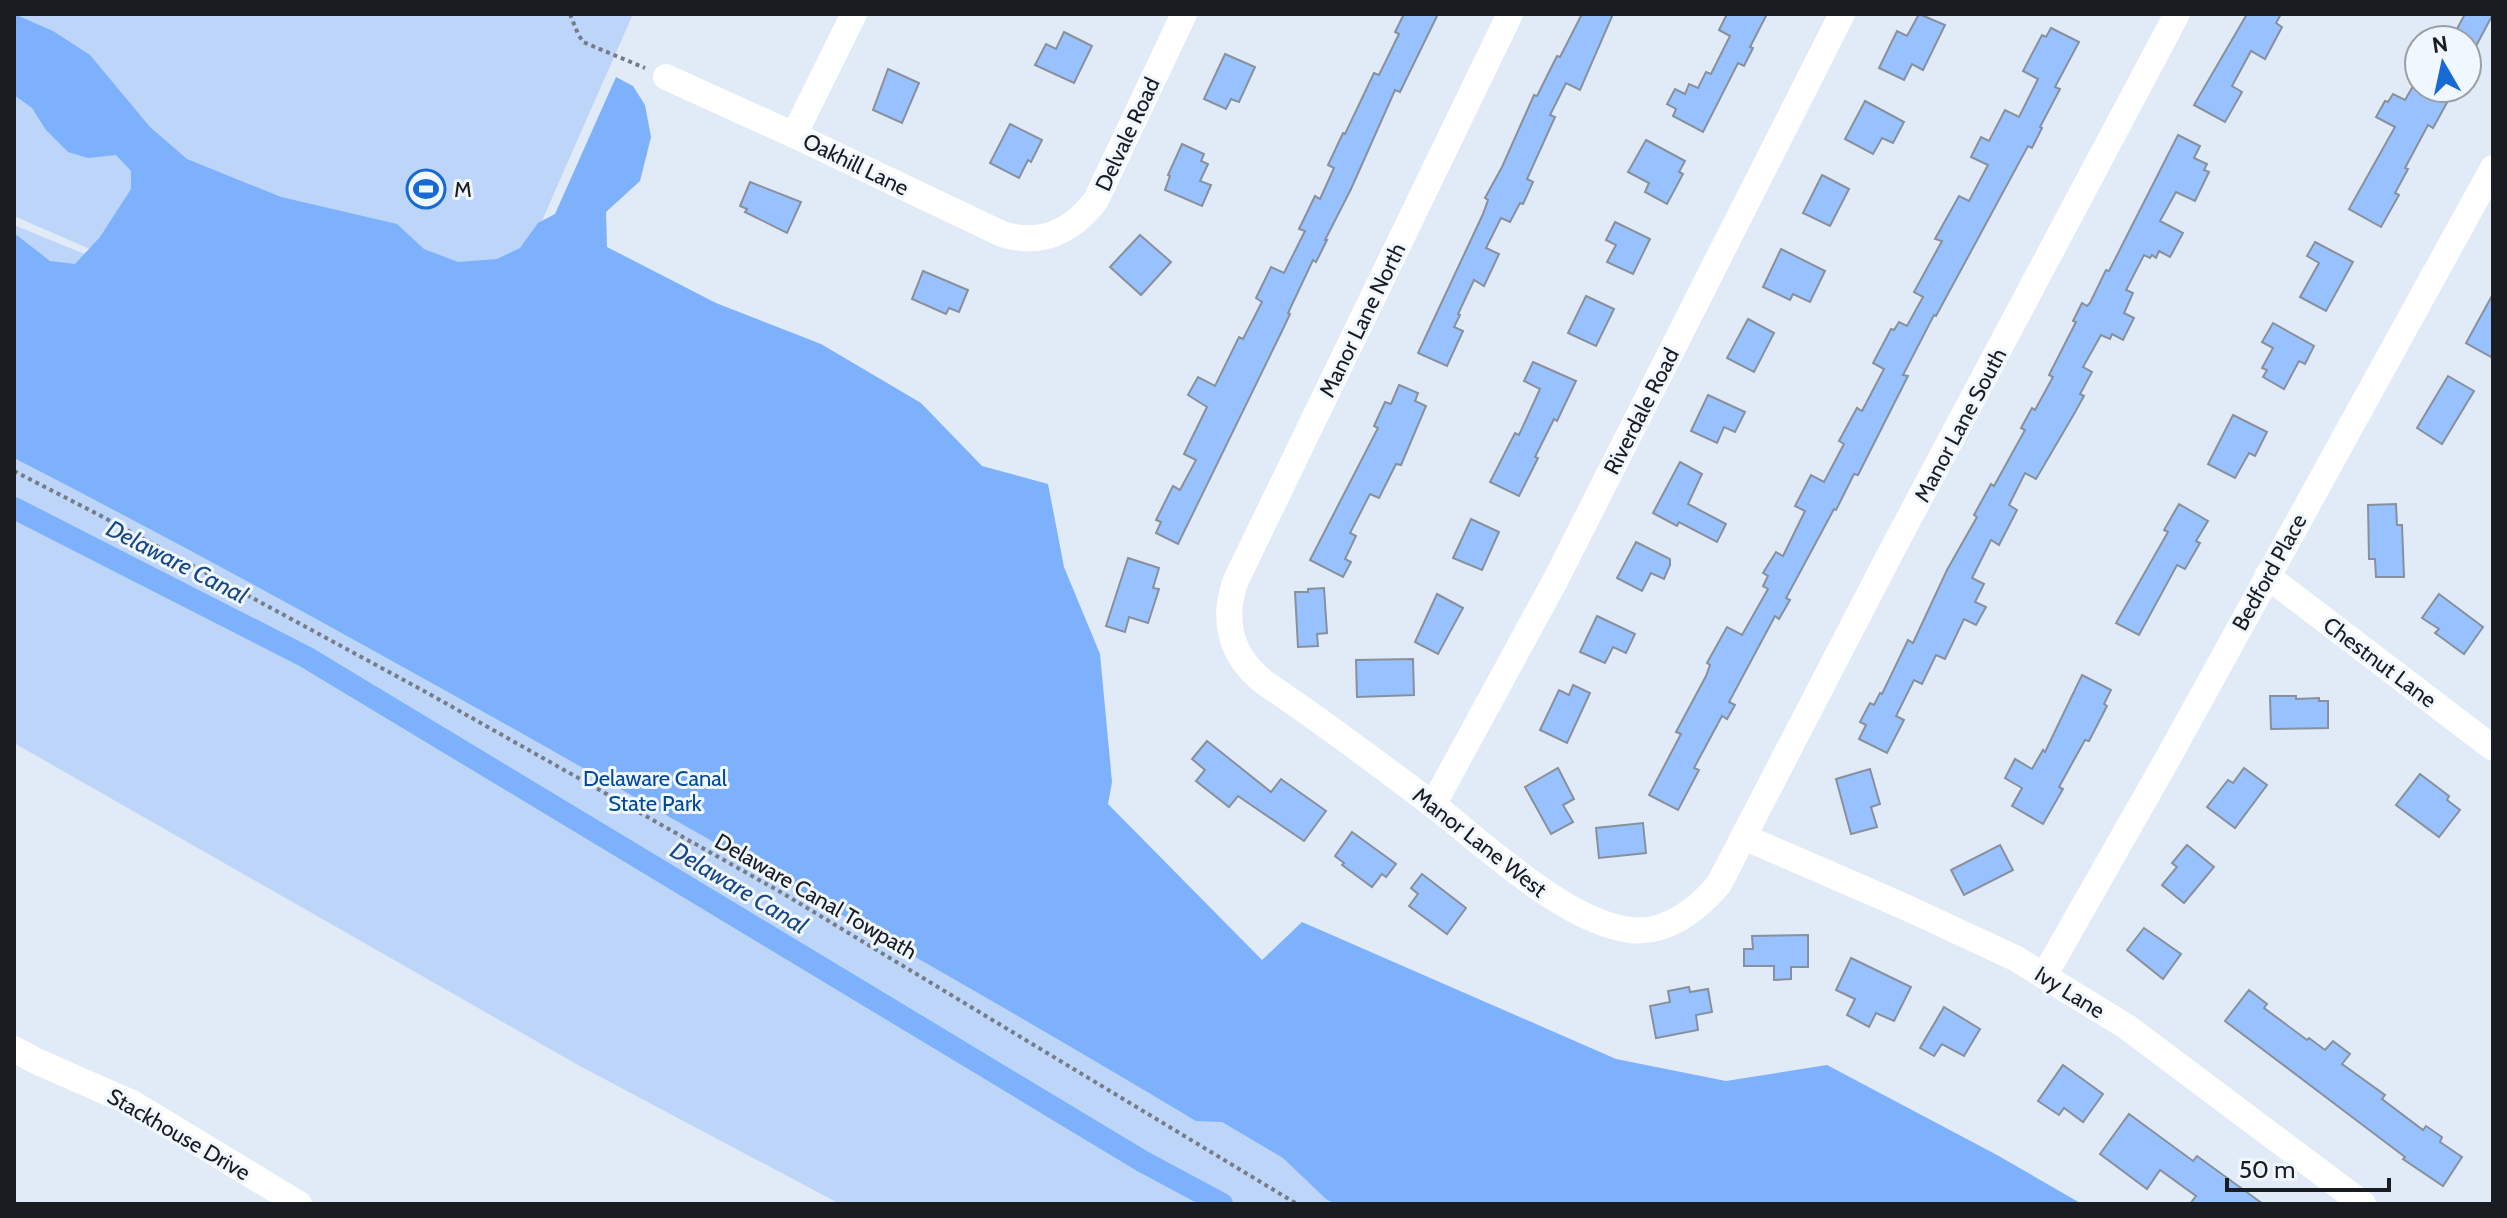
<svg xmlns="http://www.w3.org/2000/svg" width="2507" height="1218" viewBox="0 0 2507 1218" font-family="Cabin,sans-serif">
	<style>
		.green { fill: #bcd5f9 }
		.forest { fill: #7db1fb }
		.lines { fill: none; stroke-linecap: round; stroke-linejoin: round }
		.canal { stroke: #7db1fb; stroke-width: 22 }
		.building { fill: #98c2ff; stroke: #88909c; stroke-width: 2 }
		.path { stroke: #767c85; stroke-width: 4; stroke-dasharray: 4 4; stroke-linecap: butt }
		.minor { stroke: #fff; stroke-width: 26 }
		.labels { text-anchor: middle; stroke-width: 6; stroke-linejoin: round; paint-order: stroke }
		.street-label { font-size: 22px; fill: #191c21; stroke: #f1f7ff }
		.poi-label { font-size: 22px; fill: #191c21; stroke: #f1f7ff; text-anchor: start }
		.park-label { font-size: 22px; fill: #00489c; stroke: #f1f7ff }
		.water-label { font-size: 24px; font-style: italic; fill: #174789; stroke: #f1f7ff }
	</style>
	<rect width="100%" height="100%" fill="#e1eaf7"/>
	<path class="green" d="M14 14H633L459 409 1377 1097 1621 1204H840L578 1065 14 743V225L400 384 14 216Z"/>
	<path class="forest" d="M14 14 53 31 90 55 150 127 187 159 281 197 397 224 424 249 458 262 497 259 520 248 538 223 555 214 616 77 633 86 645 105 651 137 640 181 606 212 607 247 716 303 821 344 921 403 982 466 1048 484 1064 567 1100 654 1112 782 1108 804 1262 960 1302 922 1616 1059 1726 1081 1827 1065 1997 1155 2082 1204H1335L1326 1199 1283 1158 1222 1122 1196 1121C1019 1015 839 913 659 811 446 690 232 570 14 458V233L50 261 75 264 100 237 131 189V171L116 155 88 158 68 152 46 130 32 108 14 95Z"/>
	<g class="lines">
		<path class="canal" d="M14 508 306 657 1142 1161 1222 1204"/>
	</g>
	<g class="building">
		<path d="M1404 14H1438L1400 92 1395 90 1351 189 1325 240H1327L1316 262 1313 260 1288 313 1290 314 1282 331 1178 544 1156 533 1161 522 1156 520 1173 486 1180 490 1196 460 1184 454 1207 407 1188 395 1198 377 1215 386 1239 337 1243 339 1262 302 1256 298 1271 267 1284 273 1305 231 1299 229 1315 196 1320 199 1334 168 1328 165 1343 133 1345 134 1374 73 1379 75 1399 34 1395 32Z"/>
		<path d="M1582 14H1613L1580 90 1566 83 1550 115 1555 117 1527 179 1533 182 1523 204 1520 203 1510 222 1501 218 1486 248 1499 254 1484 286 1474 280 1458 314 1460 315 1454 327 1463 331 1447 366 1418 353 1483 214 1488 200 1485 198 1502 167 1534 95 1537 96 1557 56 1560 57Z"/>
		<path d="M1727 14H1767L1750 47 1753 48 1744 66 1738 63 1703 132 1673 116 1676 109 1667 104 1675 89 1685 94 1689 84 1698 88 1706 72 1711 74 1730 36 1719 30Z"/>
		<path d="M1919 14 1945 25 1923 70 1912 64 1904 80 1879 68 1897 31 1907 36Z"/>
		<path d="M2247 14H2281L2276 23 2282 27 2265 59 2251 51 2232 86 2242 92 2225 122 2194 105Z"/>
		<path d="M2465 14H2493L2467 63V40H2451Z"/>
		<path d="M2051 28 2079 42 2055 87 2060 89 2040 127 2042 128 2032 148 2028 146 1936 316 1934 315 1903 375 1908 376 1858 475 1854 474 1836 510 1834 509 1786 598 1790 600 1779 619 1775 616 1729 702 1735 705 1727 719 1722 716 1694 768 1699 770 1678 810 1649 795 1681 734 1676 732 1706 676 1710 665 1707 663 1727 627 1742 635 1768 589 1763 586 1768 576 1763 573 1776 552 1783 556 1805 511 1795 506 1811 475 1824 482 1844 444 1839 441 1857 408 1862 411 1884 369 1873 363 1891 329 1894 330 1899 322 1907 326 1923 297 1914 292 1942 241 1935 239 1959 196 1969 201 1988 165 1971 157 1981 137 1989 141 2005 110 2019 117 2038 79 2023 71 2042 35 2046 37Z"/>
		<path d="M1064 32 1092 46 1074 83 1035 65 1046 44 1056 49Z"/>
		<path d="M1225 54 1255 67 1239 102 1231 99 1226 109 1204 99Z"/>
		<path d="M888 69 919 83 902 123 873 110Z"/>
		<path d="M2416 81 2419 82V88H2455L2433 128 2428 125 2405 168 2408 169 2395 193 2399 195 2381 227 2349 209 2395 127 2376 117 2385 101 2388 102 2393 94 2405 100Z"/>
		<path d="M1865 101 1904 122 1893 143 1882 138 1873 154 1845 139Z"/>
		<path d="M1010 124 1042 140 1031 162 1028 160 1019 178 990 163Z"/>
		<path d="M2178 135 2200 146 2194 158 2207 164 2204 170 2209 172 2195 201 2176 192 2160 221 2183 233 2170 257 2159 251 2156 258 2152 255 2150 258 2144 255 2126 290 2133 293 2124 313 2134 318 2123 340 2112 334 2110 339 2101 335 2083 367 2092 372 2080 394 2084 396 2074 414 2036 479 2025 473 2009 505 2017 510 1999 545 1991 540 1972 578 1984 584 1975 602 1986 607 1976 625 1964 619 1945 659 1936 655 1922 684 1914 680 1896 716 1904 720 1887 753 1859 739 1866 725 1860 722 1870 703 1874 705 1880 693 1882 694 1908 640 1913 643 1947 570 1977 517 1974 515 1991 484 1994 486 2025 430 2021 428 2032 408 2035 410 2053 377 2049 375 2076 322 2073 321 2082 303 2087 306 2090 303 2106 270 2109 271Z"/>
		<path d="M1646 140 1685 161 1679 172 1683 174 1667 204 1645 192 1649 183 1628 172Z"/>
		<path d="M1182 144 1204 154 1201 161 1208 164 1200 181 1211 185 1202 206 1165 190 1170 176 1168 175Z"/>
		<path d="M1822 175 1849 189 1830 226 1803 213Z"/>
		<path d="M750 182 801 202 787 233 745 212 747 209 740 206Z"/>
		<path d="M1615 222 1650 239 1633 274 1607 262 1616 245 1606 240Z"/>
		<path d="M1140 235 1171 262 1141 295 1110 267Z"/>
		<path d="M2315 242 2353 262 2326 311 2300 297 2319 263 2307 256Z"/>
		<path d="M1781 249 1825 271 1810 302 1793 294 1790 300 1763 287Z"/>
		<path d="M923 271 968 290 959 312 949 308 946 314 912 299Z"/>
		<path d="M2493 294V358L2466 343Z"/>
		<path d="M1586 296 1614 309 1596 346 1568 333Z"/>
		<path d="M1748 319 1774 333 1754 372 1727 358Z"/>
		<path d="M2273 323 2314 346 2305 364 2299 361 2284 389 2263 377 2267 370 2262 368 2273 348 2262 342Z"/>
		<path d="M1533 362 1576 381 1557 421 1554 419 1535 457 1538 458 1519 496 1490 482 1515 433 1519 435 1540 389 1524 381Z"/>
		<path d="M2448 376 2474 391 2442 444 2417 428Z"/>
		<path d="M1399 385 1418 393 1415 401 1426 406 1401 465 1396 464 1379 498 1370 494 1350 533 1356 536 1345 559 1351 562 1343 577 1310 560 1378 428 1374 426 1385 402 1391 404Z"/>
		<path d="M1708 395 1745 412 1735 432 1724 427 1717 443 1691 431Z"/>
		<path d="M2233 415 2267 432 2255 456 2249 453 2235 478 2208 464Z"/>
		<path d="M1680 462 1702 474 1688 504 1726 524 1717 542 1679 522 1677 526 1653 513Z"/>
		<path d="M2179 504 2208 521 2196 541 2200 543 2185 569 2177 565 2139 635 2116 623 2168 532 2164 530Z"/>
		<path d="M2396 504 2397 525H2402L2404 577H2376L2375 559H2369L2368 505Z"/>
		<path d="M1471 519 1499 532 1482 570 1453 558Z"/>
		<path d="M1636 542 1670 559V565L1664 579 1651 573 1642 591 1617 578Z"/>
		<path d="M1128 558 1159 568 1153 588 1159 589 1148 623 1129 617 1125 632 1106 626Z"/>
		<path d="M1324 588 1327 633 1317 634 1318 646 1298 647 1295 592H1308V589Z"/>
		<path d="M1437 594 1463 608 1438 654 1415 642Z"/>
		<path d="M2439 594 2483 627 2464 654 2435 633 2439 629 2422 618Z"/>
		<path d="M1597 616 1635 634 1626 653 1613 647 1605 663 1580 652Z"/>
		<path d="M1413 659 1414 695 1357 697 1356 660Z"/>
		<path d="M2082 675 2111 690 2104 704 2107 706 2089 741 2085 740 2059 787 2063 789 2043 824 2012 806 2022 788 2005 778 2015 759 2032 769 2043 750 2045 752Z"/>
		<path d="M1573 685 1590 693 1567 743 1540 730 1559 690 1569 695Z"/>
		<path d="M2270 696H2296V699L2319 698V701H2328V728L2271 729Z"/>
		<path d="M1207 741 1271 792 1281 779 1326 811 1304 841 1238 796 1229 807 1196 781 1205 770 1192 759Z"/>
		<path d="M1558 768 1574 799 1563 805 1573 822 1551 834 1525 787Z"/>
		<path d="M2244 768 2267 785 2235 828 2207 807 2228 780 2233 783Z"/>
		<path d="M1870 769 1880 804 1871 807 1877 827 1851 834 1836 779Z"/>
		<path d="M2420 774 2449 796 2447 800 2460 810 2439 837 2396 805Z"/>
		<path d="M1643 823 1646 853 1599 858 1596 828Z"/>
		<path d="M1352 832 1396 864 1386 877 1382 874 1372 887 1342 865 1344 863 1335 856Z"/>
		<path d="M2000 845 2013 870 1964 895 1951 870Z"/>
		<path d="M2187 845 2214 867 2184 903 2162 885 2177 867 2172 863Z"/>
		<path d="M1422 874 1466 908 1447 934 1409 906 1418 894 1411 888Z"/>
		<path d="M2144 928 2181 954 2163 979 2127 950Z"/>
		<path d="M1808 935V967H1791V979L1774 980V966H1744V949H1753L1752 936Z"/>
		<path d="M1851 958 1911 987 1894 1021 1876 1013 1869 1027 1847 1015 1855 999 1836 990Z"/>
		<path d="M1689 987 1690 992 1708 989 1712 1012 1696 1015 1698 1030 1656 1038 1650 1006 1670 1002 1668 991Z"/>
		<path d="M2249 990 2267 1004 2264 1008 2307 1040 2309 1038 2325 1050 2333 1041 2350 1054 2342 1064 2385 1095 2382 1099 2423 1130 2426 1126 2442 1137 2440 1142 2462 1157 2443 1186 2403 1159 2405 1157 2225 1021Z"/>
		<path d="M1944 1007 1980 1029 1964 1056 1942 1044 1934 1056 1920 1048Z"/>
		<path d="M2063 1065 2103 1094 2083 1122 2064 1108 2059 1115 2038 1101Z"/>
		<path d="M2129 1114 2193 1161 2197 1156 2263 1204H2190L2196 1196 2160 1170 2147 1189 2100 1154Z"/>
	</g>
	<g class="lines">
		<g class="path">
			<path d="M570 14 578 34 583 42 645 68"/>
			<path d="M14 471 105 518 424 691 784 894 1297 1204"/>
		</g>
		<g class="minor">
			<path d="M1510 14 1236 580C1221 620 1231 657 1265 683 1322 721 1377 763 1432 804 1484 844 1566 923 1631 930 1667 934 1698 909 1719 884L1890 554 2177 14"/>
			<path d="M666 77 794 135 1002 234C1040 246 1072 232 1096 200L1184 14"/>
			<path d="M794 135 854 14"/>
			<path d="M2267 576 2493 748"/>
			<path d="M1433 805 1555 581 1842 14"/>
			<path d="M1744 837 1903 906 2015 958 2127 1027 2363 1204"/>
			<path d="M2044 976 2168 758 2493 168"/>
			<path d="M14 1049 36 1061 134 1104 299 1204"/>
		</g>
	</g>
	<defs>
		<g id="stadium-ring" transform="scale(2)"><circle r="9.5" fill="#f1f7ff" stroke="#176ad4" stroke-width="1.5"/><path d="M0-5a6.5 5 0 1 0 0 10a6.5 5 0 1 0 0-10ZM-3.5-1.8h7v3.6h-7Z" fill="#176ad4"/></g>
	</defs>
	<g fill-rule="evenodd">
		<use href="#stadium-ring" x="426" y="189"/>
	</g>
	<g class="labels">
		<g class="street-label">
			<text transform="translate(1127 134) rotate(-65)" y="8">Delvale Road</text>
			<text transform="translate(856 164) rotate(26)" y="8">Oakhill Lane</text>
			<text transform="translate(1362 320) rotate(-64)" y="8">Manor Lane North</text>
			<text transform="translate(1641 411) rotate(-63)" y="8">Riverdale Road</text>
			<text transform="translate(1960 425) rotate(-62)" y="8">Manor Lane South</text>
			<text transform="translate(2269 572) rotate(-61)" y="8">Bedford Place</text>
			<text transform="translate(2380 662) rotate(37)" y="8">Chestnut Lane</text>
			<text transform="translate(1480 842) rotate(38)" y="8">Manor Lane West</text>
			<text transform="translate(816 896) rotate(30)" y="8">Delaware Canal Towpath</text>
			<text transform="translate(2070 992) rotate(32)" y="8">Ivy Lane</text>
			<text transform="translate(179 1134) rotate(30)" y="8">Stackhouse Drive</text>
		</g>
		<g class="poi-label">
			<text x="454" y="197">M</text>
		</g>
		<g class="park-label">
			<text x="655" y="786">Delaware Canal<tspan x="655" dy="25">State Park</tspan></text>
		</g>
		<g class="water-label">
			<text transform="translate(177 562) rotate(27)" y="8">Delaware Canal</text>
			<text transform="translate(739 888) rotate(31)" y="8">Delaware Canal</text>
		</g>
	</g>
	<rect width="2507" height="1218" fill="none" stroke="#191c21" stroke-width="32"/>
	<g transform="translate(2443 64) rotate(351)"><circle r="38" fill="#f1f7ff" stroke="#9b9fa6" stroke-width="2"/>
	<path d="M0-6L14 30L0 20L-14 30Z" fill="#176ad4"/>
	<text y="-12" font-size="22" font-weight="bold" text-anchor="middle" fill="#191c21">N</text>
	</g>
	<path d="M2227 1178v12h162v-12" fill="none" stroke="#191c21" stroke-width="4"/>
	<text x="2239" y="1178" font-size="24" fill="#191c21" stroke="#f1f7ff" stroke-width="6" paint-order="stroke">50 m</text>
</svg>
